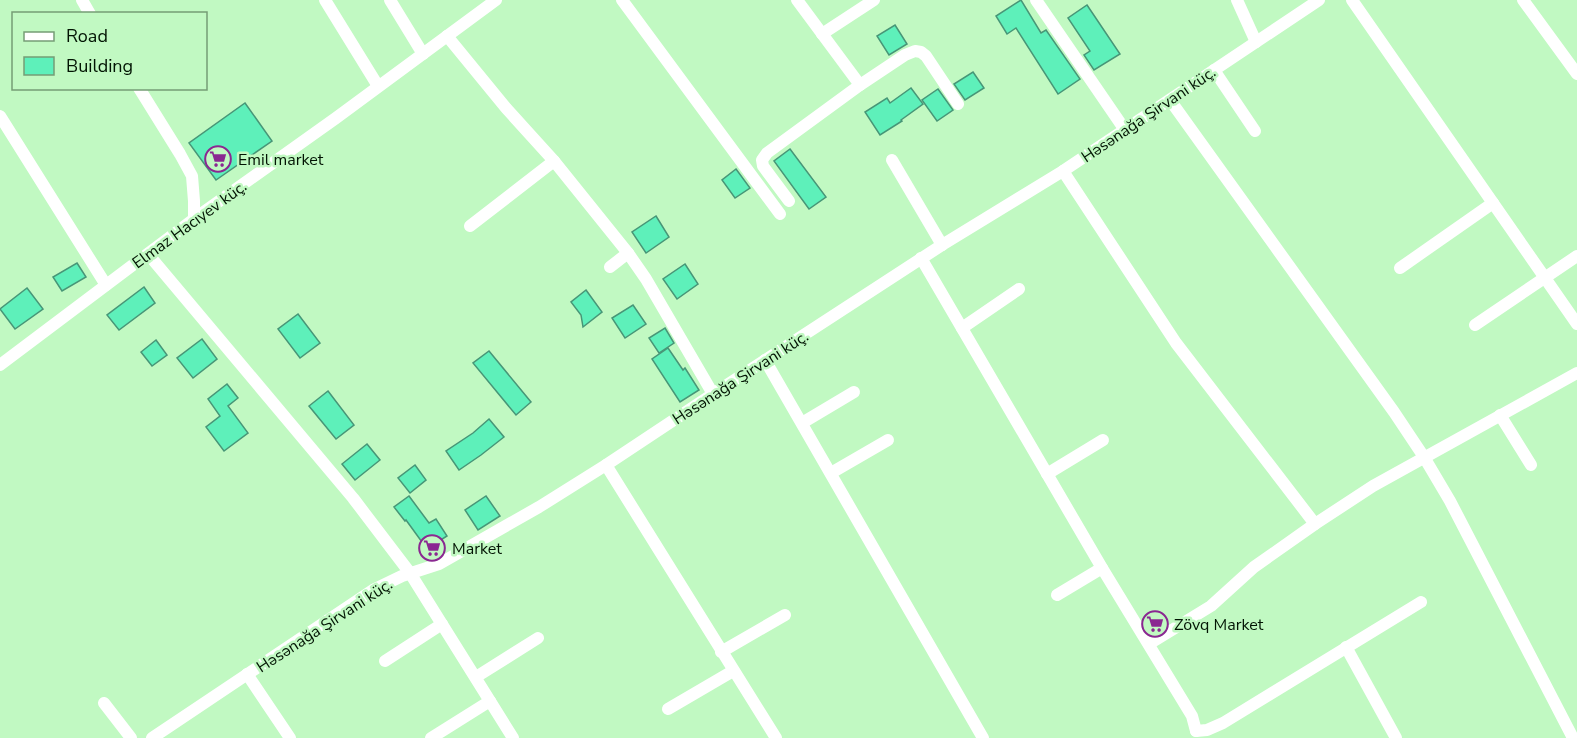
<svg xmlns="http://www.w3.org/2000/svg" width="1577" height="738" viewBox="0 0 1577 738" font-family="'Nunito Sans',sans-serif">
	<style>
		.building { fill: #5ef0ba; stroke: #479677; stroke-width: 1.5 }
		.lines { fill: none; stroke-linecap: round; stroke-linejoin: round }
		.minor { stroke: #fff; stroke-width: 12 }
		.labels { text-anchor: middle; stroke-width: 5; stroke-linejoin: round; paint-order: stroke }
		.street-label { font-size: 16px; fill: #021403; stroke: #c1f9c2 }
		.poi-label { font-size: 16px; fill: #021403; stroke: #c1f9c2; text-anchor: start }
	</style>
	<rect width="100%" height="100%" fill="#c1f9c2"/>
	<g class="building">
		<path d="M1021 0 1041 33 1046 30 1080 79 1058 94 1016 28 1007 34 996 16Z"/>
		<path d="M1087 5 1120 54 1094 70 1084 55 1090 51 1068 18Z"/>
		<path d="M895 25 907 44 889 55 877 36Z"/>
		<path d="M973 72 984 88 965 100 954 84Z"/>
		<path d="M911 88 923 104 901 120 902 121 880 135 865 112 887 98 890 103Z"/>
		<path d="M938 89 953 110 937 121 922 100Z"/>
		<path d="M245 103 272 141 216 180 189 143Z"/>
		<path d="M790 149 826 197 809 209 774 161Z"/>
		<path d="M736 169 750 188 735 198 722 180Z"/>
		<path d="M656 216 669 237 646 253 632 232Z"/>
		<path d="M77 263 86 277 62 291 53 277Z"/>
		<path d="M685 264 698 284 677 299 663 279Z"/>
		<path d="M144 287 155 303 119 330 107 315Z"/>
		<path d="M27 288 43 309 15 329 0 309Z"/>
		<path d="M586 290 602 312 583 327 581 315 571 302Z"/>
		<path d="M633 305 646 324 625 338 612 318Z"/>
		<path d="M298 314 320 343 300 358 278 329Z"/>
		<path d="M665 328 674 343 659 353 649 338Z"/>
		<path d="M202 339 217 359 193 378 177 358Z"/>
		<path d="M156 340 167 355 152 366 141 352Z"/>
		<path d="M668 348 683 370 685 368 699 390 680 402 652 359Z"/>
		<path d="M489 351 531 402 516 415 473 363Z"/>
		<path d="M227 384 238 398 228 406 248 433 224 451 206 427 220 416 208 399Z"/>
		<path d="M328 391 354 425 336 439 309 406Z"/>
		<path d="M489 419 504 437 481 455 459 470 446 451 473 433Z"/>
		<path d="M367 444 380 460 355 480 342 464Z"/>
		<path d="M415 465 426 480 410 493 398 478Z"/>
		<path d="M409 496 429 523 436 519 447 536 427 549 406 520 405 521 394 507Z"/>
		<path d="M486 496 500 516 478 530 465 510Z"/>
	</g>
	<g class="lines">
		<g class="minor">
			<path d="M82 0 90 14"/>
			<path d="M325 0 378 86"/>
			<path d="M390 0 423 54"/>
			<path d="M622 0 780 214"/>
			<path d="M797 0 860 85"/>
			<path d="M1036 0 1125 130"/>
			<path d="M1237 0 1256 42"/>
			<path d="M1352 0 1577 324"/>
			<path d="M1523 0 1577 74"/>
			<path d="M822 34 874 0"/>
			<path d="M447 36 506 108 554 161 628 253 646 279 713 394"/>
			<path d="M1214 70 1255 131"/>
			<path d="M139 88 180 154 192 176 194 201V219"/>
			<path d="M1170 100 1394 412 1424 457 1450 501 1573 738"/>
			<path d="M0 116 106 285"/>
			<path d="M892 160 942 245"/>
			<path d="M1063 171 1176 343 1315 524"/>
			<path d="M789 201 763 166 762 160 767 153 860 85 905 55 915 51 921 52 926 56 958 104"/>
			<path d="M470 226 554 161"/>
			<path d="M148 254 353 498 410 573 513 738"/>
			<path d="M921 258 1102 568 1192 716 1196 731"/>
			<path d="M610 267 628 253"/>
			<path d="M1400 268 1493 203"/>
			<path d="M1475 325 1577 256"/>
			<path d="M962 328 1019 289"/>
			<path d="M765 360 983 738"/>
			<path d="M0 365 194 219 336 118 496 0"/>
			<path d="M1500 415 1531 465"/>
			<path d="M802 423 854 392"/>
			<path d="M606 465 776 738"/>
			<path d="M831 473 888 440"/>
			<path d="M1047 474 1103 440"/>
			<path d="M1057 595 1102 568"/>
			<path d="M1149 644 1211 606 1254 567 1315 524 1373 486 1577 373"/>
			<path d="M1346 647 1396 738"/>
			<path d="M721 652 785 615"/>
			<path d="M385 661 442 624"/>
			<path d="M247 674 290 738"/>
			<path d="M476 677 538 638"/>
			<path d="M104 703 131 738"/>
			<path d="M668 709 733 671"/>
			<path d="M1196 731 1207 730 1223 723 1421 602"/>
			<path d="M152 738 373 590 402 576 439 564 539 507 606 465 713 394 942 245 1063 171 1319 0"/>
			<path d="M431 738 490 701"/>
		</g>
	</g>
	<defs>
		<g id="supermarket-ring" transform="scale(1.35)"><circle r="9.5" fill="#c1f9c2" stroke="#8a2891" stroke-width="1.5"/><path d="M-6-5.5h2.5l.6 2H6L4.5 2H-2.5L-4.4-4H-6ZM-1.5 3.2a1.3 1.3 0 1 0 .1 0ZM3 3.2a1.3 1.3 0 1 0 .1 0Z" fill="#8a2891"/></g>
	</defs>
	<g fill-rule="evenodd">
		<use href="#supermarket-ring" x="218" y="159"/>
		<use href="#supermarket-ring" x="432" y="548"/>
		<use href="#supermarket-ring" x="1155" y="624"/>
	</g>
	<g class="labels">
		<g class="street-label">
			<text transform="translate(1148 114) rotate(-34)" y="6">Həsənağa Şirvani küç.</text>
			<text transform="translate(189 224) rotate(-36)" y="6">Elmaz Hacıyev küç.</text>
			<text transform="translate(740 377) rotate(-33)" y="6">Həsənağa Şirvani küç.</text>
			<text transform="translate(324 625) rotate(-33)" y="6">Həsənağa Şirvani küç.</text>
		</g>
		<g class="poi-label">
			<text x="238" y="165">Emil market</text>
			<text x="452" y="554">Market</text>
			<text x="1174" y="630">Zövq Market</text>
		</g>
	</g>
	<rect x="12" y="12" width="195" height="78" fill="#c1f9c2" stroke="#759d76" stroke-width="1.5"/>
	<rect x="24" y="32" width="30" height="9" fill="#ffffff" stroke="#759d76" stroke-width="1.5"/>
	<text x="66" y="42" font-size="18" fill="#021403">Road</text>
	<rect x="24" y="57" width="30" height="18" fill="#5ef0ba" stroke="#759d76" stroke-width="1.5"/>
	<text x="66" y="72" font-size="18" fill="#021403">Building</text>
</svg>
